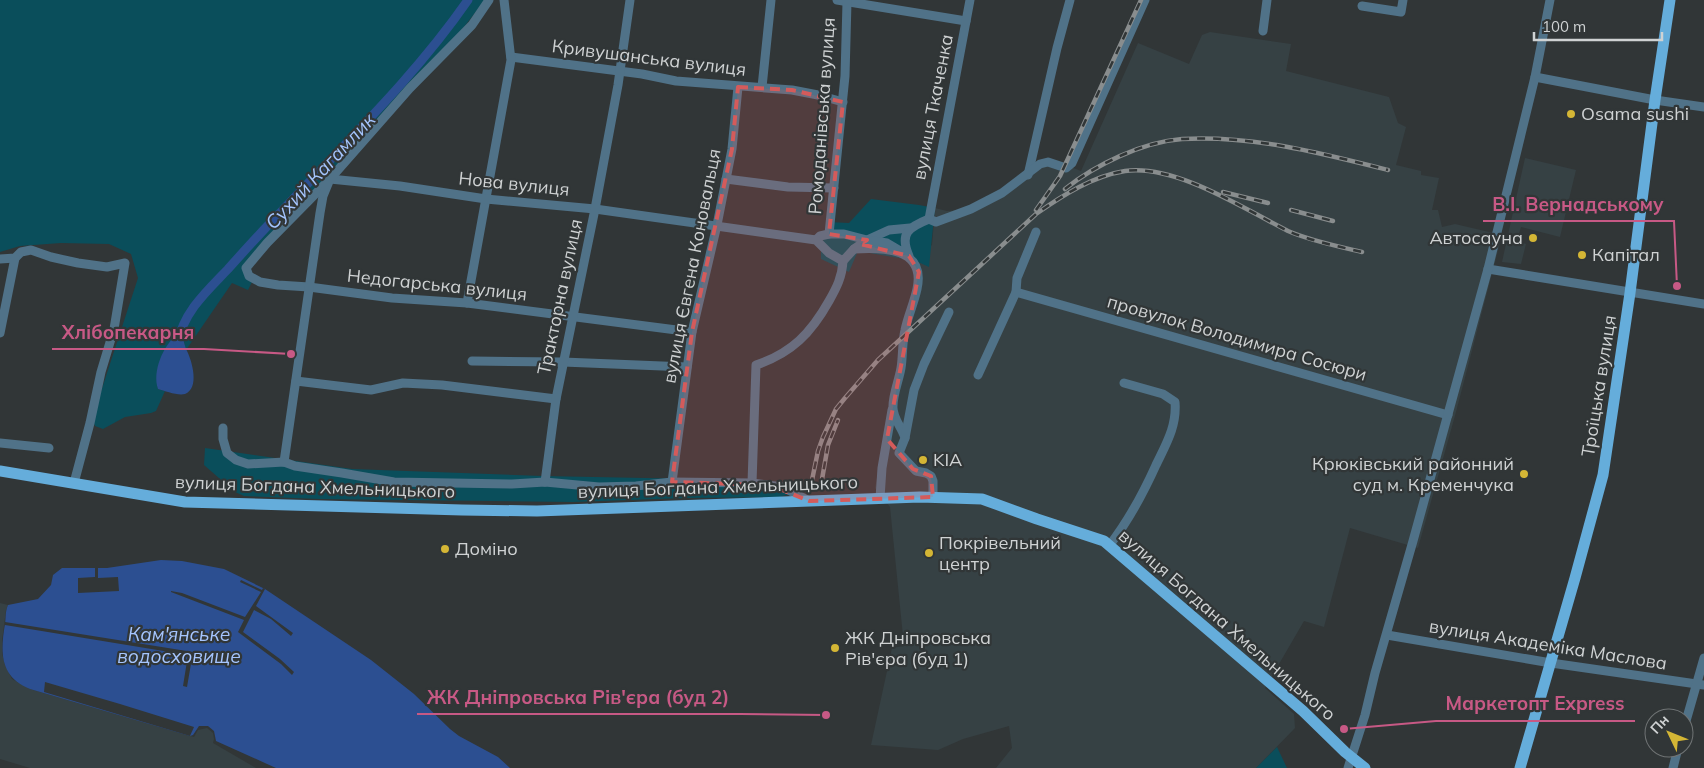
<svg xmlns="http://www.w3.org/2000/svg" width="1704" height="768" viewBox="0 0 1704 768" font-family="Mulish,sans-serif">
	<style>
		.built { fill: #364144 }
		.green { fill: #0a4e5b }
		.water { fill: #2c4f91 }
		.pier { fill: #313637 }
		.lines { fill: none; stroke-linecap: round; stroke-linejoin: round }
		.canal { stroke: #2c4f91; stroke-width: 9 }
		.minor { stroke: #507288; stroke-width: 9 }
		.major { stroke: #65addb; stroke-width: 11 }
		.rail-casing { stroke: #898d8e; stroke-width: 4.5 }
		.rail { stroke: #313637; stroke-width: 2.5; stroke-dasharray: 8; stroke-linecap: butt }
		.marked { fill: #d45b5b; fill-opacity: 0.2; stroke: #d45b5b; stroke-width: 4; stroke-dasharray: 10 6; stroke-linejoin: round }
		.poi-dot { fill: #d4b635; stroke: #313637; stroke-width: 2 }
		.labels { text-anchor: middle; stroke-width: 4.5; stroke-linejoin: round; paint-order: stroke }
		.street-label { font-size: 18px; fill: #cfd2d3; stroke: #313637 }
		.poi-label { font-size: 18px; fill: #cfd2d3; stroke: #313637; text-anchor: start }
		.water-label { font-size: 19px; font-style: italic; fill: #a5c5fe; stroke: #313637 }
		.leader { fill: none; stroke: #c75985; stroke-width: 2 }
		.callout-dot { fill: #c75985; stroke: #313637; stroke-width: 2 }
		.callout-label { font-size: 19px; text-anchor: middle; font-weight: bold; fill: #c75985; stroke: #313637; stroke-width: 4.5; stroke-linejoin: round; paint-order: stroke }
	</style>
	<rect width="100%" height="100%" fill="#313637"/>
	<g class="built">
		<path d="M1210 32 1291 44 1286 71 1389 97 1398 123 1406 127 1396 165 1421 171V175L1439 178 1432 210H1438L1442 227 1455 224 1502 235 1456 412 1418 548 1350 528 1324 627 1304 621 1265 688 1294 714 1295 728 1256 768H996L1012 748 1009 726 963 739 938 750 871 745 892 648 904 646 890 507 875 488 913 290 915 269 910 260 932 245 935 208 947 211 963 210 1002 190 1026 173 1042 159H1050L1081 171 1138 43 1189 64 1202 35Z"/>
		<path d="M1525 158 1576 170 1560 237 1521 227 1517 241 1526 244 1521 264 1502 262Z"/>
		<path d="M0 603 8 605 6 610 2 641V653L5 665 12 679 30 689 194 737 198 730 207 728 213 733 214 739 213 743 256 768H30L0 759Z"/>
	</g>
	<g class="green">
		<path d="M0 0H485L457 36 418 74 361 140 242 267 252 282 248 290 232 283 186 350 183 338C163 356 154 360 158 389L165 391 156 411 151 413 125 417 103 429 95 426 92 419 138 278 131 254 109 244 61 243 20 246 0 252Z"/>
		<path d="M871 199 919 205 935 208 929 267 916 261 858 251 849 272 821 259V249L828 222 849 223Z"/>
		<path d="M205 448 352 469 542 476 749 480 807 488 780 497 684 498 573 502 320 499 244 496 235 492 204 465Z"/>
		<path d="M1277 747 1287 768H1256Z"/>
	</g>
	<g class="water">
		<path d="M178 333H180C184 338 184 345 187 351 192 361 200 388 185 394 178 396 165 391 158 389 152 371 163 346 178 333Z"/>
		<path d="M161 560 182 561 224 569 265 589 371 660 414 694 450 729 459 736 498 757 510 768H276L216 741 214 731 208 726H199L193 735 190 736 30 689C0 677 0 653 5 624 6 618 5 612 8 605L38 599 51 585 53 575 62 568H107Z"/>
	</g>
	<g class="pier">
		<path d="M95 568H98V578L118 577 119 591 78 593V578L95 577Z"/>
		<path d="M241 580 262 590 263 588 265 589 256 606 293 633 291 636 271 619 254 610 243 632 280 659 294 672 292 675 281 664 238 632 244 620 171 592V591L182 593 245 617 261 592 240 582Z"/>
		<path d="M5 622 193 652 187 687 183 686 188 655 5 625Z"/>
		<path d="M45 682 120 704 194 727 190 736 44 692Z"/>
	</g>
	<g class="lines">
		<path class="canal" d="M178 343C183 312 208 290 228 269 245 250 262 231 280 213 344 144 414 78 468 0"/>
		<g class="minor">
			<path d="M837 0 966 21"/>
			<path d="M1362 6 1401 12 1403 0"/>
			<path d="M1263 31 1267 0"/>
			<path d="M511 57 642 74 676 81 792 90 818 95 843 102"/>
			<path d="M1535 77 1655 100 1704 107"/>
			<path d="M762 87 771 0"/>
			<path d="M1028 175 1057 48 1070 0"/>
			<path d="M726 179 788 187 834 188"/>
			<path d="M929 219 936 222 971 209 1002 193 1040 164 1048 162 1066 168 1072 163 1145 0"/>
			<path d="M929 219 970 0"/>
			<path d="M829 234 845 76 847 2"/>
			<path d="M816 240 820 236 829 234H844L867 240 889 230 910 228"/>
			<path d="M854 249C884 247 926 248 917 289 914 303 908 316 905 330 902 342 903 356 901 368 899 380 893 394 893 406 892 418 902 427 905 438L899 453 916 471 926 473 931 476 933 481V497"/>
			<path d="M0 259 15 258 21 252 31 250 51 257 78 263 107 267 125 263 114 329 101 372 90 423 74 483"/>
			<path d="M1488 269 1704 304"/>
			<path d="M1016 292 1448 415"/>
			<path d="M467 303 511 60 504 0"/>
			<path d="M692 332 467 303 392 298 309 287 278 285 260 282 249 276 246 268 267 243 330 179 400 186 486 199 595 209 816 240 829 253 843 261 854 249 867 240 887 243 909 256C899 233 909 227 929 219"/>
			<path d="M0 333 15 258"/>
			<path d="M472 361 563 362 687 367"/>
			<path d="M978 375 1016 292 1017 278 1036 232"/>
			<path d="M296 381 371 390 403 383 442 385 556 399"/>
			<path d="M223 428V439L227 453 236 460 248 464 284 462 295 466 342 473 394 482 512 484 545 482 599 487 636 486 672 482 752 483 783 487 809 501"/>
			<path d="M905 438 914 390 924 364 949 312"/>
			<path d="M0 443 49 448"/>
			<path d="M284 462 320 213 323 196 330 179 410 88 472 25 489 0"/>
			<path d="M545 482 556 399 595 209 618 85 630 0"/>
			<path d="M672 482 692 332 717 225 732 149 738 87"/>
			<path d="M752 483 756 365C792 353 811 333 829 301 837 287 842 277 843 261"/>
			<path d="M880 498 882 468 892 410"/>
			<path d="M1109 546C1129 520 1143 494 1156 465 1166 444 1177 426 1175 402L1163 394 1124 383"/>
			<path d="M1387 635 1551 663 1704 685"/>
			<path d="M1684 728 1704 658"/>
			<path d="M1348 768 1365 715 1375 673 1413 541 1488 269 1535 77 1550 0"/>
			<path d="M1673 768 1678 748"/>
		</g>
		<g class="major">
			<path d="M0 471 185 502 462 510 537 511 920 497 982 499 1037 519 1104 541 1303 711 1345 752 1365 768"/>
			<path d="M1520 768 1575 578 1603 475 1630 293 1655 100 1670 0"/>
		</g>
		<g class="rail-casing">
			<g id="rail">
				<path d="M1065 189C1095 165 1142 142 1182 139 1252 135 1321 153 1388 170"/>
				<path d="M1223 192 1268 203"/>
				<path d="M1036 210 1060 176 1141 0"/>
				<path d="M1291 210 1333 221"/>
				<path d="M811 485 818 451 823 437 836 409 845 398 878 360 1036 214C1063 195 1093 176 1125 171 1176 164 1244 209 1288 231 1311 241 1337 246 1362 252"/>
				<path d="M821 485 828 445 838 420"/>
			</g>
		</g>
		<use href="#rail" class="rail"/>
	</g>
	<path class="marked" d="M738 87 792 90 843 102 829 234 867 240 860 244 909 256 919 272 887 439 913 469 931 476 933 497 809 501 770 485 672 482 692 332 732 149Z"/>
	<g class="poi-dot">
		<circle cx="1571" cy="114" r="5"/>
		<circle cx="1533" cy="238" r="5"/>
		<circle cx="1582" cy="255" r="5"/>
		<circle cx="923" cy="460" r="5"/>
		<circle cx="1524" cy="474" r="5"/>
		<circle cx="445" cy="549" r="5"/>
		<circle cx="929" cy="553" r="5"/>
		<circle cx="835" cy="648" r="5"/>
	</g>
	<g class="labels">
		<g class="street-label">
			<text transform="translate(649 58) rotate(7)" y="6">Кривушанська вулиця</text>
			<text transform="translate(933 107) rotate(-79)" y="6">вулиця Ткаченка</text>
			<text transform="translate(822 116) rotate(-86)" y="6">Ромоданівська вулиця</text>
			<text transform="translate(514 184) rotate(6)" y="6">Нова вулиця</text>
			<text transform="translate(692 266) rotate(-79)" y="6">вулиця Євгена Коновальця</text>
			<text transform="translate(437 285) rotate(6)" y="6">Недогарська вулиця</text>
			<text transform="translate(560 297) rotate(-78)" y="6">Тракторна вулиця</text>
			<text transform="translate(1237 338) rotate(16)" y="6">провулок Володимира Сосюри</text>
			<text transform="translate(1599 386) rotate(-81)" y="6">Троїцька вулиця</text>
			<text transform="translate(315 487) rotate(2)" y="6">вулиця Богдана Хмельницького</text>
			<text transform="translate(718 487) rotate(-2)" y="6">вулиця Богдана Хмельницького</text>
			<text transform="translate(1227 625) rotate(41)" y="6">вулиця Богдана Хмельницького</text>
			<text transform="translate(1548 645) rotate(9)" y="6">вулиця Академіка Маслова</text>
		</g>
		<g class="poi-label">
			<text x="1581" y="120">Osama sushi</text>
			<text x="1523" y="244" text-anchor="end">Автосауна</text>
			<text x="1592" y="261">Капітал</text>
			<text x="933" y="466">KIA</text>
			<text x="1514" y="470" text-anchor="end">Крюківський районний<tspan x="1514" dy="21">суд м. Кременчука</tspan></text>
			<text x="939" y="549">Покрівельний<tspan x="939" dy="21">центр</tspan></text>
			<text x="455" y="555">Доміно</text>
			<text x="845" y="644">ЖК Дніпровська<tspan x="845" dy="21">Рів'єра (буд 1)</tspan></text>
		</g>
		<g class="water-label">
			<text transform="translate(320 171) rotate(-47)" y="7">Сухий Кагамлик</text>
			<text x="179" y="641">Кам'янське<tspan x="179" dy="22">водосховище</tspan></text>
		</g>
	</g>
	<path class="leader" d="M1677 286L1674 221H1483M291 354L204 349H52M826 715L740 714H417M1344 729L1436 721H1635"/>
	<g class="callout-dot">
		<circle cx="1677" cy="286" r="5"/>
		<circle cx="291" cy="354" r="5"/>
		<circle cx="826" cy="715" r="5"/>
		<circle cx="1344" cy="729" r="5"/>
	</g>
	<g class="callout-label">
		<text x="1578" y="211">В.І. Вернадському</text>
		<text x="128" y="339">Хлібопекарня</text>
		<text x="578" y="704">ЖК Дніпровська Рів'єра (буд 2)</text>
		<text x="1535" y="710">Маркетопт Express</text>
	</g>
	<g transform="translate(1669 733) rotate(313)"><circle r="24" fill="#313637" stroke="#707475"/>
	<path d="M0-4L9 19L0 12L-9 19Z" fill="#d4b635"/>
	<text y="-8" font-size="14" font-weight="bold" text-anchor="middle" fill="#cfd2d3">Пн</text>
	</g>
	<path d="M1534 32v8h128v-8" fill="none" stroke="#cfd2d3" stroke-width="2.5"/>
	<text x="1542" y="32" font-size="15" fill="#cfd2d3" stroke="#313637" stroke-width="4" paint-order="stroke">100 m</text>
</svg>
